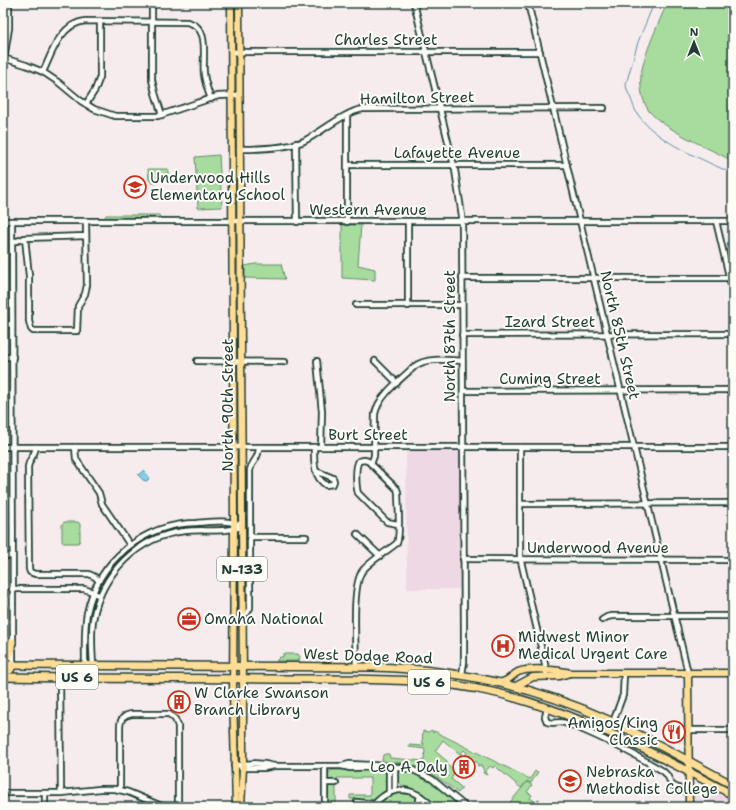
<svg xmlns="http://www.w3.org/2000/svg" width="736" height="810" viewBox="0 0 736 810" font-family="'Shantell Sans',sans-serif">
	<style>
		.built { fill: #edd8e4 }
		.green { fill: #a7dc9e; stroke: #638c69 }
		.water { fill: #85cde6; stroke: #5c939f }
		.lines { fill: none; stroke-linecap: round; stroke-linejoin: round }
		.stream { stroke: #5c939f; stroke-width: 1 }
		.minor-casing { stroke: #1f3d34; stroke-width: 8 }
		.major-casing { stroke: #1f3d34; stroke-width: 9 }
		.highway-casing { stroke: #1f3d34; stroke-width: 10 }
		.minor { stroke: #fdfcf7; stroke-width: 4.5 }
		.major { stroke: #ffdd96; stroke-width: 6 }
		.highway { stroke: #ffdd96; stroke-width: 7 }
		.labels { text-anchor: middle; stroke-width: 4; stroke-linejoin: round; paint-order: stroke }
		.shield { fill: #fdfcf7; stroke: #62766e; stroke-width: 1 }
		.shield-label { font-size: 14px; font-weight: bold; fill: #1f3d34 }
		.street-label { font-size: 15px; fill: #1f3d34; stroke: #fdfcf7 }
		.poi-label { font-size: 15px; fill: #1f3d34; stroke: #fdfcf7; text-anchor: start }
	</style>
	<rect width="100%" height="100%" fill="#f6ecee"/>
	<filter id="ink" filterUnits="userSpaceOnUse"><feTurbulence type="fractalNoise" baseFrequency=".025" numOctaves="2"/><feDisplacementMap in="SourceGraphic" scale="8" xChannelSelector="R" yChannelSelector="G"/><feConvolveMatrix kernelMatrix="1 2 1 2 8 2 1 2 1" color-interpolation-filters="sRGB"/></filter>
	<g filter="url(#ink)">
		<g class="built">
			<path d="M406 450H460V589H407Z"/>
			<path d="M697 785 733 800V807H694V789Z"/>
		</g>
		<g class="green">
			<path d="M667 3H731L733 10V161C712 150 662 128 649 111 641 100 639 82 642 69 647 47 658 25 667 3Z"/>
			<path d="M219 155 222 207 198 208 195 157Z"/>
			<path d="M148 169H168V176H162V179L156 183H152L149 180Z"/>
			<path d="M106 215H159L160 217 158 219H108L105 217Z"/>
			<path d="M342 225H361L358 265 375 269V280L342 278Z"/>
			<path d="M255 264H281L285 279 245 278V266Z"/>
			<path d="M64 522H78L80 524V541L78 543H63L62 541V524Z"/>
			<path d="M283 654H298L300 657 299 661H276L280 657H283Z"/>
			<path d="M431 730 433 731V733L434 731 530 779 535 771 538 772 531 783 527 781 521 788 495 766 493 768 490 766 485 772 487 775 483 773 484 771 482 766H478L477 762H473L463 757 467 753 464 750 461 753 462 754 461 755 443 740 435 751 448 762 446 764 454 771 453 773 454 774 451 779 462 788 458 793C439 778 426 767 401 763 395 762 389 762 382 761L383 755 385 754H389L390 758 424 761 425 749 409 747V745L423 746 424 743H422L423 731 429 732Z"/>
			<path d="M331 770H384L387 774V779L385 780V781H387L386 791 373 800 350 799V795H370V778H337L336 781 329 780 328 774Z"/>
			<path d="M399 771C421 768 446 794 462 807H436L420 793 403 786 397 781 399 780H397V774Z"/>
			<path d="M527 782 532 785 527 792 532 795 530 798 536 802 538 800H540L537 806 506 807Z"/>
			<path d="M336 784V807H328V786Z"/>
			<path d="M398 792H406L416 796 419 807H417L415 802 409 804 410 807H380L381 805 378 803 388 796Z"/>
		</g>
		<path class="water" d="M144 470 149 477 148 480 146 481 143 480 138 475Z"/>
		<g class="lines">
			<path class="stream" d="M654 3 638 42 626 84C626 90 629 94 631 99 633 104 634 109 637 113 655 142 703 159 733 174"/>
			<g class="minor-casing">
				<g id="minor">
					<path d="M152 3V80L155 93 162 115"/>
					<path d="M414 3 455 170 462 216 464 632V662L462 674"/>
					<path d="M528 3 688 673"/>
					<path d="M232 52H540"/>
					<path d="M3 58 26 65 43 72 58 82 81 101 94 109 115 116H158L218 96 239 95"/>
					<path d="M4 59 9 28V3"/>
					<path d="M43 72C52 53 60 24 85 21L187 22C211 27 202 56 204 74 205 83 208 91 211 99"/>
					<path d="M86 104 95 90 100 77V22"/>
					<path d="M347 116V222"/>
					<path d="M296 143 297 222"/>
					<path d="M239 149C257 149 288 148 304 141 322 132 344 112 363 109L604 108"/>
					<path d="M347 165H567"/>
					<path d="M3 221H733"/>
					<path d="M12 221 13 643"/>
					<path d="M716 221 733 293"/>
					<path d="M86 222 87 285 85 294 78 306 77 331H33L31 329 29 321V276L25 238 86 236"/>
					<path d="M408 222V306"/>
					<path d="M12 241H17L25 238"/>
					<path d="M462 278H729"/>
					<path d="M356 305H462"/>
					<path d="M3 325 12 324"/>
					<path d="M462 335 733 334"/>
					<path d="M3 357H13"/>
					<path d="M197 361 285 362"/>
					<path d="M317 361 322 412 321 447"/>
					<path d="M375 361 397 383"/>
					<path d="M463 391 733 390"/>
					<path d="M3 447H733"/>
					<path d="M36 447C35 455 29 459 28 467L29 569 30 572 35 574H89L95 577 99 581"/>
					<path d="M75 447 76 459 99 493 102 504 130 545"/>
					<path d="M314 447C314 461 313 477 326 485L333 484 334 481 333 478 316 471"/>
					<path d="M520 447V557L545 664 546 672"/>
					<path d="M371 464 374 456 375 414C378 396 402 378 415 366 427 357 448 360 462 361"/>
					<path d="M520 504 733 503"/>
					<path d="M357 534 380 556"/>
					<path d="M250 537H306"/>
					<path d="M3 556H12"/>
					<path d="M463 559 733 560"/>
					<path d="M12 589H84L90 591 100 596"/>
					<path d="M242 615 247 613 250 608V470C252 460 259 460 259 447"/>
					<path d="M602 620 607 617 612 616H733"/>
					<path d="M13 650V665"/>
					<path d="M85 665C85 648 84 630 87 613 98 561 143 524 196 523 210 522 229 519 242 526"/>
					<path d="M93 665C92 650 91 634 93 620 101 574 138 536 185 531 200 529 229 533 242 526"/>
					<path d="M356 667C356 646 351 584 363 570 373 559 386 552 397 543 401 534 398 503 398 492L397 489 368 461 364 460 359 461C355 466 356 487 358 493L387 522 398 524"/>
					<path d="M60 677 61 793"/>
					<path d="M547 708 545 717 547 722C553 724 559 721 565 723 599 735 632 753 663 771L667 775 672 785 689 793"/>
					<path d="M613 722 623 695 624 673"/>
					<path d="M689 730H733"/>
					<path d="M234 766C246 763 261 762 274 766H342L349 764 371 765 398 767 413 770 432 779 466 807"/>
					<path d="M342 766 350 768 378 767"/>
					<path d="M395 767V791"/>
					<path d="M241 768H264L274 766"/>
					<path d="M325 783H336"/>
					<path d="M120 790V727C120 719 124 715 132 714H169L175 719 178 726V807"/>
					<path d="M3 793H61L100 789H115L128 792 164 807"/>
					<path d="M45 793V807"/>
					<path d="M389 794V766"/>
					<path d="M420 796 419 800 421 807"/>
					<path d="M357 802 374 804"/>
					<path d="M325 807V766"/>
					<path d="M372 807C391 784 413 785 433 807"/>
				</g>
			</g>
			<g class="major-casing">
				<g id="major">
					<path d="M231 3 234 523 233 694 236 807"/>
					<path d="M239 3 243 685V768L241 807"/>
					<path d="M688 673 689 807"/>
					<path d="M502 682C509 681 512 675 518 672 531 667 558 670 571 673H733"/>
					<path d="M516 686 533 677 560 676 570 673"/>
				</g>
			</g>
			<g class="highway-casing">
				<g id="highway">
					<path d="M3 661 9 655 12 642"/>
					<path d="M3 665 373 667C455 669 531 685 606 719 649 738 691 763 733 785"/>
					<path d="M3 671 10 670 13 665"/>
					<path d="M3 677C99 679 195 678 291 679 360 679 429 677 497 693 582 714 657 755 733 795"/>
				</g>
			</g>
			<use href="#minor" class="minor"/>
			<use href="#major" class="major"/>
			<use href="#highway" class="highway"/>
		</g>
	</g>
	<defs>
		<g id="school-ring" transform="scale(1.15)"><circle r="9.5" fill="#fdfcf7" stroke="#c8321e" stroke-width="1.5"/><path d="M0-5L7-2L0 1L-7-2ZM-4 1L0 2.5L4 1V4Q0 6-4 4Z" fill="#c8321e"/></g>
		<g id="office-ring" transform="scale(1.15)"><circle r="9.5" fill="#fdfcf7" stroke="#c8321e" stroke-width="1.5"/><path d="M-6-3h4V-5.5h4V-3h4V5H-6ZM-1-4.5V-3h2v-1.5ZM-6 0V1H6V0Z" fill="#c8321e"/></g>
		<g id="hospital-ring" transform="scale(1.15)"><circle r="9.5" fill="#fdfcf7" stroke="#c8321e" stroke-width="1.5"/><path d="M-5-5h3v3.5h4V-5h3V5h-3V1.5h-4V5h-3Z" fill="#c8321e"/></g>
		<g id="building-ring" transform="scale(1.15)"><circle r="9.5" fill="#fdfcf7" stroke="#c8321e" stroke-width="1.5"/><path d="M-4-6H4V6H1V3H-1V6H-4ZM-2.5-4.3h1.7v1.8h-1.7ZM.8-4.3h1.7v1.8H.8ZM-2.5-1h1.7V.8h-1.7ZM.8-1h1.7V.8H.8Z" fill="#c8321e"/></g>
		<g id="restaurant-ring" transform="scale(1.15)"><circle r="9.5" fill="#fdfcf7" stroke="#c8321e" stroke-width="1.5"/><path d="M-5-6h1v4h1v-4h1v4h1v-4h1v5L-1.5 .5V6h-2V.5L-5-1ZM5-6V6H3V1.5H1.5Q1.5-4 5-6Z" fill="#c8321e"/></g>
	</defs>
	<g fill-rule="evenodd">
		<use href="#school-ring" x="135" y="187"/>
		<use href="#office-ring" x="189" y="619"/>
		<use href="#hospital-ring" x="503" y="646"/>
		<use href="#building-ring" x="179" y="702"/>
		<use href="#restaurant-ring" x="674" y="732"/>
		<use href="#building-ring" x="464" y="767"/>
		<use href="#school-ring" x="570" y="781"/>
	</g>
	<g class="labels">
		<g class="shield">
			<rect x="217" y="557" width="50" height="24" rx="3"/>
			<rect x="56" y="665" width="42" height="24" rx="3"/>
			<rect x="408" y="670" width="42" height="24" rx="3"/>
		</g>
		<g class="shield-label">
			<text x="242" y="574">N-133</text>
			<text x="77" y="682">US 6</text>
			<text x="429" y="687">US 6</text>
		</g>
		<g class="street-label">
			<text x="386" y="45">Charles Street</text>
			<text transform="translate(417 98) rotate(-1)" y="5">Hamilton Street</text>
			<text x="457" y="158">Lafayette Avenue</text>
			<text x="368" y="215">Western Avenue</text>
			<text x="550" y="327">Izard Street</text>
			<text transform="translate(620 335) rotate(77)" y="5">North 85th Street</text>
			<text transform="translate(450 336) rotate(-90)" y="5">North 87th Street</text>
			<text x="550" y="384">Cuming Street</text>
			<text transform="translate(228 405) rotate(-90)" y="5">North 90th Street</text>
			<text x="368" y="440">Burt Street</text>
			<text x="598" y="553">Underwood Avenue</text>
			<text transform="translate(368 656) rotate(2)" y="5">West Dodge Road</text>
		</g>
		<g class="poi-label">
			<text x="150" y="183">Underwood Hills<tspan x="150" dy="17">Elementary School</tspan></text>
			<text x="204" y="624">Omaha National</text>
			<text x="518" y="642">Midwest Minor<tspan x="518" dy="17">Medical Urgent Care</tspan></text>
			<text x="194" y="698">W Clarke Swanson<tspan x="194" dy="17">Branch Library</tspan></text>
			<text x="658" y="728" text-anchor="end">Amigos/King<tspan x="658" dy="17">Classic</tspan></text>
			<text x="448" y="772" text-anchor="end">Leo A Daly</text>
			<text x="586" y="777">Nebraska<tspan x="586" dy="17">Methodist College</tspan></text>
		</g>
	</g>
	<rect width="736" height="810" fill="none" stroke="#fdfcf7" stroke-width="16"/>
	<rect x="8" y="8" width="720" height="794" fill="none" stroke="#1f3d34" stroke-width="1.5" filter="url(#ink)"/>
	<g transform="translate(694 42)" stroke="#fdfcf7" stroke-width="3" paint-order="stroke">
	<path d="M0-3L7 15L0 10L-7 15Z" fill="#1f3d34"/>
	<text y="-6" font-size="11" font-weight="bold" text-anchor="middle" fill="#1f3d34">N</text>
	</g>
</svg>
